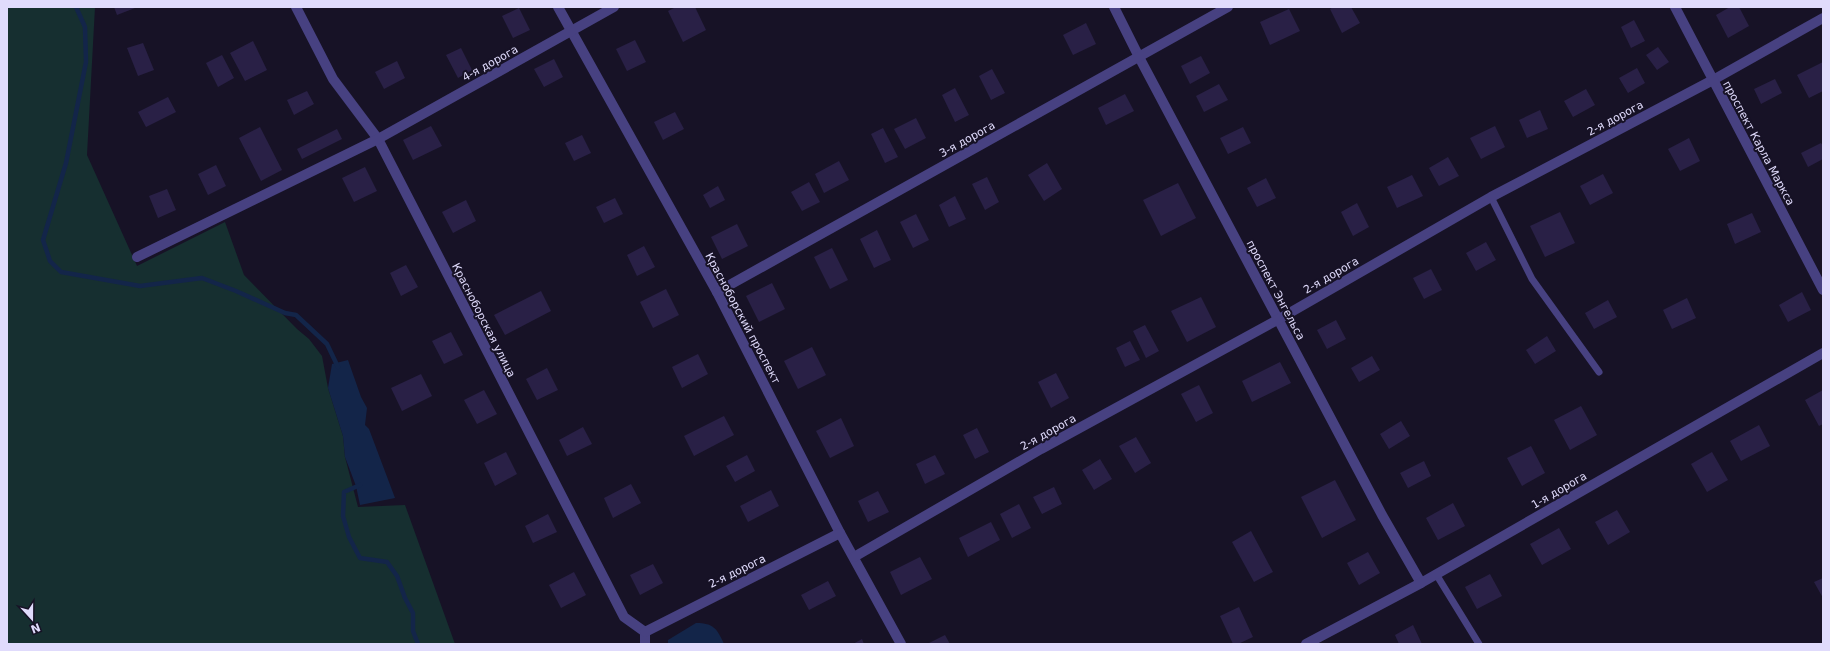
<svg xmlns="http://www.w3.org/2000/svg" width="1830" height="651" viewBox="0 0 1830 651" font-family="'DejaVu Sans',sans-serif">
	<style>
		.green { fill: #162f30 }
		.water { fill: #132549 }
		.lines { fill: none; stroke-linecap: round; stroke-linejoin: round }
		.stream { stroke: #132549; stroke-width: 4.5 }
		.building { fill: #292046 }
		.service { stroke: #474181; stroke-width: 7 }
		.minor { stroke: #474181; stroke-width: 10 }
		.tertiary { stroke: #474181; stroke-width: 10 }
		.labels { text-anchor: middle; stroke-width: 4; stroke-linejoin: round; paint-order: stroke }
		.street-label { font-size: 11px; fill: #e0dbfc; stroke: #171226 }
	</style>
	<rect width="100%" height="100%" fill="#171226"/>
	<path class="green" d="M7 7H95L87 155 137 266 225 222 244 275 297 329 309 339 322 356 328 388 343 436 345 457 358 507 405 505 455 644H7Z"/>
	<g class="water">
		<path d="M348 360 361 397 367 408 365 425 369 429 395 498 360 505 356 486 345 457 343 436 328 388 332 364Z"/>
		<path d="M696 623C714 623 717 629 724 644H668V640Z"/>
	</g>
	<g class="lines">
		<g class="stream">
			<path d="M76 7 85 27 86 62 66 163 43 240 50 261 61 272 140 286 202 278 236 291 285 313 296 315 327 344 338 367"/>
			<path d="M360 485 344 492 343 516 349 537 360 558 387 562 397 576 405 598 413 613V631L418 644"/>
		</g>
	</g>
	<g class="building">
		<path d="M114 7H135V8L117 15Z"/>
		<path d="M676 7H695L706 30 683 42 668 11Z"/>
		<path d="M1333 7H1351L1360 23 1342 33 1330 9Z"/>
		<path d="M1730 7H1739L1749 26 1728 38 1716 15Z"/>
		<path d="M519 8 530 30 513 38 502 16Z"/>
		<path d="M1289 9 1300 31 1270 45 1260 22Z"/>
		<path d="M1634 20 1645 41 1631 48 1621 27Z"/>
		<path d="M1086 23 1096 44 1073 55 1063 35Z"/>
		<path d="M635 40 646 62 627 71 616 49Z"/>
		<path d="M253 41 267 70 245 81 230 53Z"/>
		<path d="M143 43 154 70 138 76 127 48Z"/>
		<path d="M1658 47 1669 62 1657 70 1646 55Z"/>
		<path d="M461 48 472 70 458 78 446 55Z"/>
		<path d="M222 55 234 78 218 87 206 63Z"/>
		<path d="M1201 56 1210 73 1190 84 1181 66Z"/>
		<path d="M554 59 563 77 544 87 534 69Z"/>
		<path d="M397 61 405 78 384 89 375 72Z"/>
		<path d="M1823 62V91L1809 98 1797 75Z"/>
		<path d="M1637 68 1645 83 1628 93 1619 78Z"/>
		<path d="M992 69 1005 93 991 100 979 76Z"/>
		<path d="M1775 79 1782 93 1761 104 1754 89Z"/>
		<path d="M1219 84 1228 100 1204 112 1196 96Z"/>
		<path d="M955 88 969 115 955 122 942 95Z"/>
		<path d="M1586 89 1595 105 1573 117 1564 101Z"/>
		<path d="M307 91 314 104 294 115 287 100Z"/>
		<path d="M1125 94 1134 111 1106 125 1098 108Z"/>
		<path d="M168 97 176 112 146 127 138 112Z"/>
		<path d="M1540 110 1548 129 1527 138 1519 120Z"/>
		<path d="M675 112 684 129 663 140 654 122Z"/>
		<path d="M916 118 926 138 905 149 894 129Z"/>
		<path d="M431 126 442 146 413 160 403 140Z"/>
		<path d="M1495 126 1505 147 1481 159 1470 138Z"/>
		<path d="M260 127 282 170 261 181 239 138Z"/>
		<path d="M1243 127 1251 143 1228 154 1220 138Z"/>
		<path d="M883 128 898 157 885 163 871 134Z"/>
		<path d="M337 129 342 139 302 159 297 149Z"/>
		<path d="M582 135 591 153 574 161 565 143Z"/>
		<path d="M1689 138 1700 161 1680 171 1668 149Z"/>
		<path d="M1821 143 1823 146V159L1808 167 1801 153Z"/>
		<path d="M1448 157 1459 176 1439 186 1429 168Z"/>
		<path d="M839 161 849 180 824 193 815 174Z"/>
		<path d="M1047 163 1062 189 1044 201 1028 175Z"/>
		<path d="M216 165 226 186 208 195 198 174Z"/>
		<path d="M365 167 377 191 354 202 342 178Z"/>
		<path d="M1603 174 1613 193 1590 205 1580 186Z"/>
		<path d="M1412 175 1423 196 1397 208 1387 187Z"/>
		<path d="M987 177 999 202 985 210 972 184Z"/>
		<path d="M1266 178 1276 198 1257 207 1247 188Z"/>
		<path d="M809 182 820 202 802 211 791 192Z"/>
		<path d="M1178 183 1196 218 1161 236 1143 200Z"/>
		<path d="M718 186 725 200 710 208 703 195Z"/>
		<path d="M167 189 176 210 158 218 149 196Z"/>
		<path d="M955 196 966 219 949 227 939 205Z"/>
		<path d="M615 198 623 214 604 223 596 207Z"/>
		<path d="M466 200 476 221 453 233 442 212Z"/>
		<path d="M1357 203 1369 227 1353 236 1341 212Z"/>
		<path d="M1560 212 1575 243 1545 257 1530 226Z"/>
		<path d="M1752 213 1761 232 1735 244 1727 224Z"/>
		<path d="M916 214 929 240 913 248 900 222Z"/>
		<path d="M737 224 748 246 722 259 711 237Z"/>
		<path d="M877 230 891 260 874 268 860 239Z"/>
		<path d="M1486 242 1496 260 1476 271 1466 253Z"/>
		<path d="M644 246 655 267 637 276 627 255Z"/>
		<path d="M832 248 848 280 830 289 814 257Z"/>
		<path d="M406 265 418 287 401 296 390 273Z"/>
		<path d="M1431 269 1442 290 1424 299 1413 278Z"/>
		<path d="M772 283 785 309 759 322 746 296Z"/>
		<path d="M666 289 679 315 653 328 640 302Z"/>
		<path d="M541 291 551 311 505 335 494 315Z"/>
		<path d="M1802 292 1811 310 1788 322 1779 305Z"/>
		<path d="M1201 297 1216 327 1187 342 1171 311Z"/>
		<path d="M1687 298 1696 318 1672 329 1663 310Z"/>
		<path d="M1608 300 1617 317 1594 329 1585 313Z"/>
		<path d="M1336 320 1346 339 1327 349 1317 330Z"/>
		<path d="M1145 325 1159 351 1146 358 1133 331Z"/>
		<path d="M451 332 463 355 444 364 432 341Z"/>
		<path d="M1547 336 1556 351 1535 364 1526 350Z"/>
		<path d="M1130 341 1140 360 1125 367 1116 348Z"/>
		<path d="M812 347 826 375 798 389 784 361Z"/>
		<path d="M698 354 708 374 682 388 672 367Z"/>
		<path d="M1372 356 1380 370 1359 382 1351 368Z"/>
		<path d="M1280 362 1291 383 1252 402 1242 381Z"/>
		<path d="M547 368 558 390 537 400 526 379Z"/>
		<path d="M1056 373 1069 398 1051 408 1038 382Z"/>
		<path d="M421 374 432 396 402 411 391 388Z"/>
		<path d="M1199 385 1213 413 1196 422 1181 394Z"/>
		<path d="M484 390 497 414 477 424 464 400Z"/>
		<path d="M1823 390V424L1819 426 1805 400Z"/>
		<path d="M1581 406 1597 435 1570 450 1554 420Z"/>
		<path d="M724 416 734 435 694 456 684 436Z"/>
		<path d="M841 418 854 446 830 458 816 431Z"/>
		<path d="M1401 421 1410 436 1389 449 1380 434Z"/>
		<path d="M1759 425 1770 446 1741 461 1730 441Z"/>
		<path d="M583 427 592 444 567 456 559 440Z"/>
		<path d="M977 428 989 452 975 459 963 435Z"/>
		<path d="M1136 437 1151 463 1135 473 1119 446Z"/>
		<path d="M1531 446 1545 473 1522 486 1507 458Z"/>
		<path d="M506 452 517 474 495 486 484 463Z"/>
		<path d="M1712 452 1728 480 1707 492 1691 464Z"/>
		<path d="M747 455 755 471 735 482 726 466Z"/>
		<path d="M935 455 945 474 925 484 916 464Z"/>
		<path d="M1100 459 1112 479 1094 490 1082 470Z"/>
		<path d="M1424 461 1431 476 1408 488 1400 473Z"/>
		<path d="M1335 480 1356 520 1322 538 1301 497Z"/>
		<path d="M631 484 641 503 613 518 604 498Z"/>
		<path d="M1054 487 1062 504 1042 514 1033 497Z"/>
		<path d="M771 490 779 506 748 522 740 506Z"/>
		<path d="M878 491 889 512 868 522 858 501Z"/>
		<path d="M1453 503 1465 526 1438 540 1426 518Z"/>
		<path d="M1019 504 1031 528 1012 538 1000 514Z"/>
		<path d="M1617 510 1630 532 1608 545 1595 522Z"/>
		<path d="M548 514 557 532 533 543 525 526Z"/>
		<path d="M991 522 1000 540 968 557 959 538Z"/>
		<path d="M1559 528 1571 549 1542 565 1530 544Z"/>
		<path d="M1251 531 1273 572 1254 582 1232 542Z"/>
		<path d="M1368 552 1380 573 1359 585 1347 563Z"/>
		<path d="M920 557 932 579 901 595 890 572Z"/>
		<path d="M653 564 663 583 640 595 630 575Z"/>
		<path d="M574 572 586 595 561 608 549 585Z"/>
		<path d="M1490 574 1502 596 1477 609 1465 587Z"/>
		<path d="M1823 578V598L1814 582Z"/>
		<path d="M828 581 836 596 809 610 801 595Z"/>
		<path d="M1239 607 1253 637 1238 644H1233L1220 616Z"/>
		<path d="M1413 625 1422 644H1399L1395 635Z"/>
		<path d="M945 635 950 644H927Z"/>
		<path d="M862 639 864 644H853Z"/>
	</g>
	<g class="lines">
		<g class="service">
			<path d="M1491 197 1532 279 1599 372"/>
			<path d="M1436 574 1479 644"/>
		</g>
		<g class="minor">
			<path d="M296 7 333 79 378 139 624 617 645 632V644"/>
			<path d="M558 7 717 292 840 533 901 644"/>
			<path d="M1114 7 1139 57 1382 515 1421 583"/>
			<path d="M137 257 378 139 614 7"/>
			<path d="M717 292 1228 7"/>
			<path d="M854 557 1041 449 1279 319 1491 197 1713 80 1823 18"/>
			<path d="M645 632 840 533"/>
			<path d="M1306 644 1421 583 1823 353"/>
		</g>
		<path class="tertiary" d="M1675 7 1823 290"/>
	</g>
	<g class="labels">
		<g class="street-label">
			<text transform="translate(490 63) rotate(-29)" y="4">4-я дорога</text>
			<text transform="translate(1615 118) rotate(-28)" y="4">2-я дорога</text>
			<text transform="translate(967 139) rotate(-29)" y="4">3-я дорога</text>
			<text transform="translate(1759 143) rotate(62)" y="4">проспект Карла Маркса</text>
			<text transform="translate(1331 275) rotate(-30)" y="4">2-я дорога</text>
			<text transform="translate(1276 290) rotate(62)" y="4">проспект Энгельса</text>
			<text transform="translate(743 318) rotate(62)" y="4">Красноборский проспект</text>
			<text transform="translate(484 320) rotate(63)" y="4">Красноборская улица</text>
			<text transform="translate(1048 432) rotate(-29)" y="4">2-я дорога</text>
			<text transform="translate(1559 490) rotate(-30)" y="4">1-я дорога</text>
			<text transform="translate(737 571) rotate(-26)" y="4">2-я дорога</text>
		</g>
	</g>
	<rect width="1830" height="651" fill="none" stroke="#e0dbfc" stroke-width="16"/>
	<g transform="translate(32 619) rotate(159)" stroke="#171226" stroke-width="3" paint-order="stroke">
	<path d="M0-3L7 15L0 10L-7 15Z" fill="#e0dbfc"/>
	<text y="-6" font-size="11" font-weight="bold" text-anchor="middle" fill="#e0dbfc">N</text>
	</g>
</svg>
